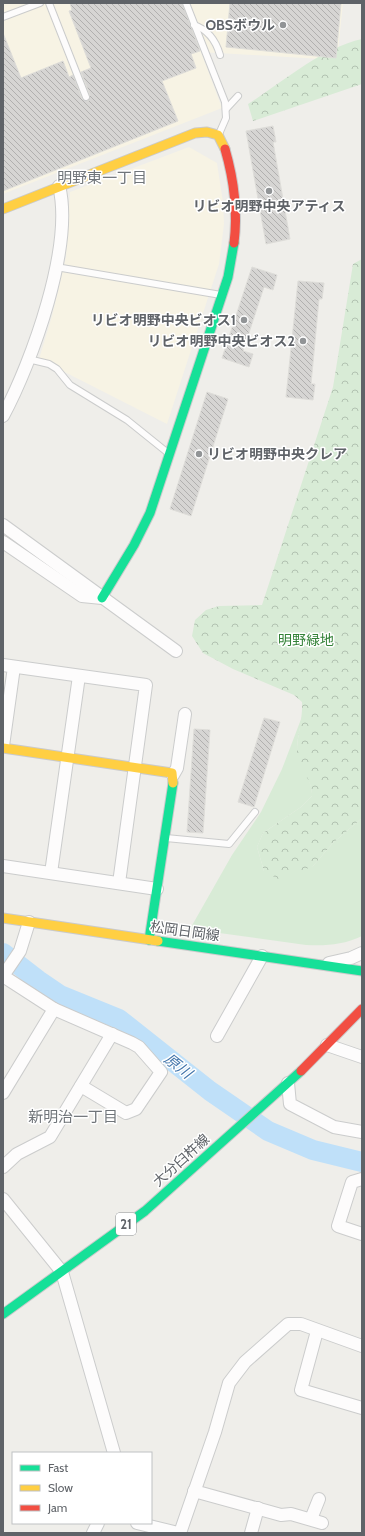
<svg xmlns="http://www.w3.org/2000/svg" width="365" height="1536" viewBox="0 0 365 1536" font-family="Cabin,'Noto Sans JP',sans-serif">
	<style>
		.commercial { fill: #f7f3e4 }
		.green { fill: #d8ebd6 }
		.forest { fill: url(#forest-crowns) }
		.lines { fill: none; stroke-linecap: round; stroke-linejoin: round }
		.river { stroke: #bfe0f9; stroke-width: 20 }
		.building { fill: url(#building-back-hatch); stroke: #deddd9 }
		.lane-casing { stroke: #cbcccc; stroke-width: 8 }
		.street-casing { stroke: #cbcccc; stroke-width: 14 }
		.fast-casing { stroke: #cacacb; stroke-width: 11 }
		.slow-casing { stroke: #cacacb; stroke-width: 11 }
		.jam-casing { stroke: #cacacb; stroke-width: 11 }
		.lane { stroke: #fdfcfc; stroke-width: 6 }
		.street { stroke: #fdfcfc; stroke-width: 12 }
		.fast { stroke: #16e098; stroke-width: 9 }
		.slow { stroke: #ffcf43; stroke-width: 9 }
		.jam { stroke: #f24e42; stroke-width: 9 }
		.poi-dot { fill: #919496; stroke: #fff; stroke-width: 1.5 }
		.labels { text-anchor: middle; stroke-width: 3; stroke-linejoin: round; paint-order: stroke }
		.shield { fill: #fff; stroke: #8f9295; stroke-width: 1 }
		.shield-label { font-size: 13px; font-weight: bold; fill: #5f6368 }
		.poi-label { font-size: 14px; font-weight: bold; fill: #5f6368; stroke: #fff; text-anchor: end }
		.park-label { font-size: 14px; fill: #348238; stroke: #fff }
		.street-label { font-size: 14px; fill: #5f6368; stroke: #fff }
		.neighbourhood-label { font-size: 15px; fill: #70757a; stroke: #fff }
		.water-label { font-size: 15px; font-style: italic; fill: #4174aa; stroke: #fff }
	</style>
	<defs>
		<pattern id="forest-crowns" width="20" height="18" patternUnits="userSpaceOnUse"><rect width="20" height="18" fill="#d8ebd6"/><path d="M2 6a3 3 0 1 1 6 0M12 15a3 3 0 1 1 6 0" fill="none" stroke="#b2c2b1"/></pattern>
		<pattern id="building-back-hatch" width="6" height="6" patternUnits="userSpaceOnUse"><rect width="6" height="6" fill="#d6d5d3"/><path d="M-1 5l2 2M0 0l6 6M5-1l2 2" fill="none" stroke="#b1b0af"/></pattern>
	</defs>
	<rect width="100%" height="100%" fill="#efeeea"/>
	<g class="commercial">
		<path d="M3 3H343L337 60 201 52 222 108 3 194Z"/>
		<path d="M189 147 217 163 223 202 224 224 219 264 167 424 39 359 52 316 66 257 70 192Z"/>
	</g>
	<path class="green" d="M303 714C301 724 295 745 298 755 301 769 313 781 312 796L301 807 263 833 257 847 264 871 313 866 333 843 362 818V936C343 945 326 946 306 945L190 929 232 855 261 812 282 769Z"/>
	<g class="forest">
		<path d="M362 39V84L253 121 248 104C283 82 321 48 362 39Z"/>
		<path d="M362 259V818L333 843 313 866 293 875 278 879 264 871 257 847 263 833 301 807 312 796C313 779 297 768 297 752 297 735 303 719 302 702L294 695 233 669 203 653 192 636 195 620 206 610 219 606 262 605 333 387 353 264Z"/>
	</g>
	<g class="lines">
		<path class="river" d="M3 953 38 980 60 995 119 1019 210 1091 268 1131 313 1150 362 1162"/>
	</g>
	<g class="building">
		<path d="M70 3H182L200 51 191 54 196 68 162 81 178 121 3 191V33L21 78 63 61 69 77 73 75 82 99 88 101 90 95 81 72 91 68 69 11 72 10Z"/>
		<path d="M230 3H341L336 58 226 47Z"/>
		<path d="M273 126 276 142H273L290 239 266 244 246 131Z"/>
		<path d="M252 267 277 275 273 290 264 287 243 351 253 354 249 367 222 358Z"/>
		<path d="M298 281 324 283 322 299H319L311 384H315L313 400 286 397Z"/>
		<path d="M207 392 228 399 191 516 170 509Z"/>
		<path d="M264 718 280 722 254 807 238 802Z"/>
		<path d="M194 729 210 730 203 833 187 832Z"/>
	</g>
	<g class="lines">
		<g class="lane-casing">
			<g id="lane">
				<path d="M49 3 86 97"/>
				<path d="M186 3 225 102 226 118 219 134"/>
				<path d="M3 17 40 3"/>
				<path d="M194 25C209 30 216 41 220 55"/>
				<path d="M226 109 238 96"/>
				<path d="M56 267 221 295"/>
				<path d="M28 359 49 364 57 369 70 385 127 420 168 453"/>
				<path d="M166 838 229 844 255 812"/>
			</g>
		</g>
		<g class="street-casing">
			<g id="street">
				<path d="M3 416C32 362 74 246 59 186"/>
				<path d="M3 525 176 651"/>
				<path d="M3 542 82 596 102 598"/>
				<path d="M3 665 146 685 119 883"/>
				<path d="M3 746 14 667"/>
				<path d="M173 775 177 768 185 714"/>
				<path d="M3 866 157 889"/>
				<path d="M51 873 79 676"/>
				<path d="M329 963 351 958 362 953"/>
				<path d="M3 976 54 1009 132 1043 139 1047 161 1072 136 1109 126 1113 81 1086"/>
				<path d="M3 976 20 951 29 922"/>
				<path d="M217 1036 262 956"/>
				<path d="M327 1045 362 1057"/>
				<path d="M288 1083 290 1104 334 1127 362 1132"/>
				<path d="M3 1093 54 1009"/>
				<path d="M3 1167 17 1154 50 1137 112 1034"/>
				<path d="M362 1179 352 1182 338 1226 362 1234"/>
				<path d="M3 1199 62 1272 114 1453"/>
				<path d="M317 1331 301 1390 362 1408"/>
				<path d="M194 1491 281 1515 291 1514 322 1523"/>
				<path d="M311 1519 319 1499"/>
				<path d="M137 1523 178 1533"/>
				<path d="M93 1533 98 1523"/>
				<path d="M180 1533 215 1432 229 1383 245 1362 288 1324H301L362 1346"/>
				<path d="M251 1533 258 1508"/>
			</g>
		</g>
		<g class="fast-casing">
			<g id="fast">
				<path d="M102 598 134 545 150 513 228 277 234 243"/>
				<path d="M149 940 173 783"/>
				<path d="M158 941 362 971"/>
				<path d="M3 1314 145 1211 301 1071"/>
			</g>
		</g>
		<g class="slow-casing">
			<g id="slow">
				<path d="M3 209 195 133 207 132 218 135 225 149"/>
				<path d="M3 748 172 773 173 783"/>
				<path d="M3 918 158 941"/>
			</g>
		</g>
		<g class="jam-casing">
			<g id="jam">
				<path d="M225 149C234 180 238 211 234 243"/>
				<path d="M301 1071 362 1009"/>
			</g>
		</g>
		<use href="#lane" class="lane"/>
		<use href="#street" class="street"/>
		<use href="#fast" class="fast"/>
		<use href="#slow" class="slow"/>
		<use href="#jam" class="jam"/>
	</g>
	<g class="poi-dot">
		<circle cx="283" cy="25" r="4"/>
		<circle cx="269" cy="191" r="4"/>
		<circle cx="244" cy="320" r="4"/>
		<circle cx="303" cy="341" r="4"/>
		<circle cx="199" cy="454" r="4"/>
	</g>
	<g class="labels">
		<rect class="shield" x="116" y="1213" width="20" height="22" rx="3"/>
		<g class="shield-label">
			<text x="126" y="1229">21</text>
		</g>
		<g class="poi-label">
			<text x="275" y="30">OBSボウル</text>
			<text x="269" y="211" text-anchor="middle">リビオ明野中央アティス</text>
			<text x="236" y="325">リビオ明野中央ビオス1</text>
			<text x="295" y="346">リビオ明野中央ビオス2</text>
			<text x="207" y="459" text-anchor="start">リビオ明野中央クレア</text>
		</g>
		<g class="park-label">
			<text x="306" y="645">明野緑地</text>
		</g>
		<g class="street-label">
			<text transform="translate(185 931) rotate(8)" y="5">松岡日岡線</text>
			<text transform="translate(181 1160) rotate(-42)" y="5">大分臼杵線</text>
		</g>
		<g class="neighbourhood-label">
			<text x="102" y="183">明野東一丁目</text>
			<text x="73" y="1122">新明治一丁目</text>
		</g>
		<g class="water-label">
			<text transform="translate(178 1066) rotate(38)" y="5">原川</text>
		</g>
	</g>
	<rect width="365" height="1536" fill="none" stroke="#5f6368" stroke-width="8"/>
	<rect x="12" y="1452" width="140" height="72" fill="#ffffff" stroke="#bfc1c3"/>
	<rect x="20" y="1465" width="20" height="6" fill="#16e098" stroke="#bfc1c3"/>
	<text x="48" y="1472" font-size="12" fill="#5f6368">Fast</text>
	<rect x="20" y="1485" width="20" height="6" fill="#ffcf43" stroke="#bfc1c3"/>
	<text x="48" y="1492" font-size="12" fill="#5f6368">Slow</text>
	<rect x="20" y="1505" width="20" height="6" fill="#f24e42" stroke="#bfc1c3"/>
	<text x="48" y="1512" font-size="12" fill="#5f6368">Jam</text>
</svg>
